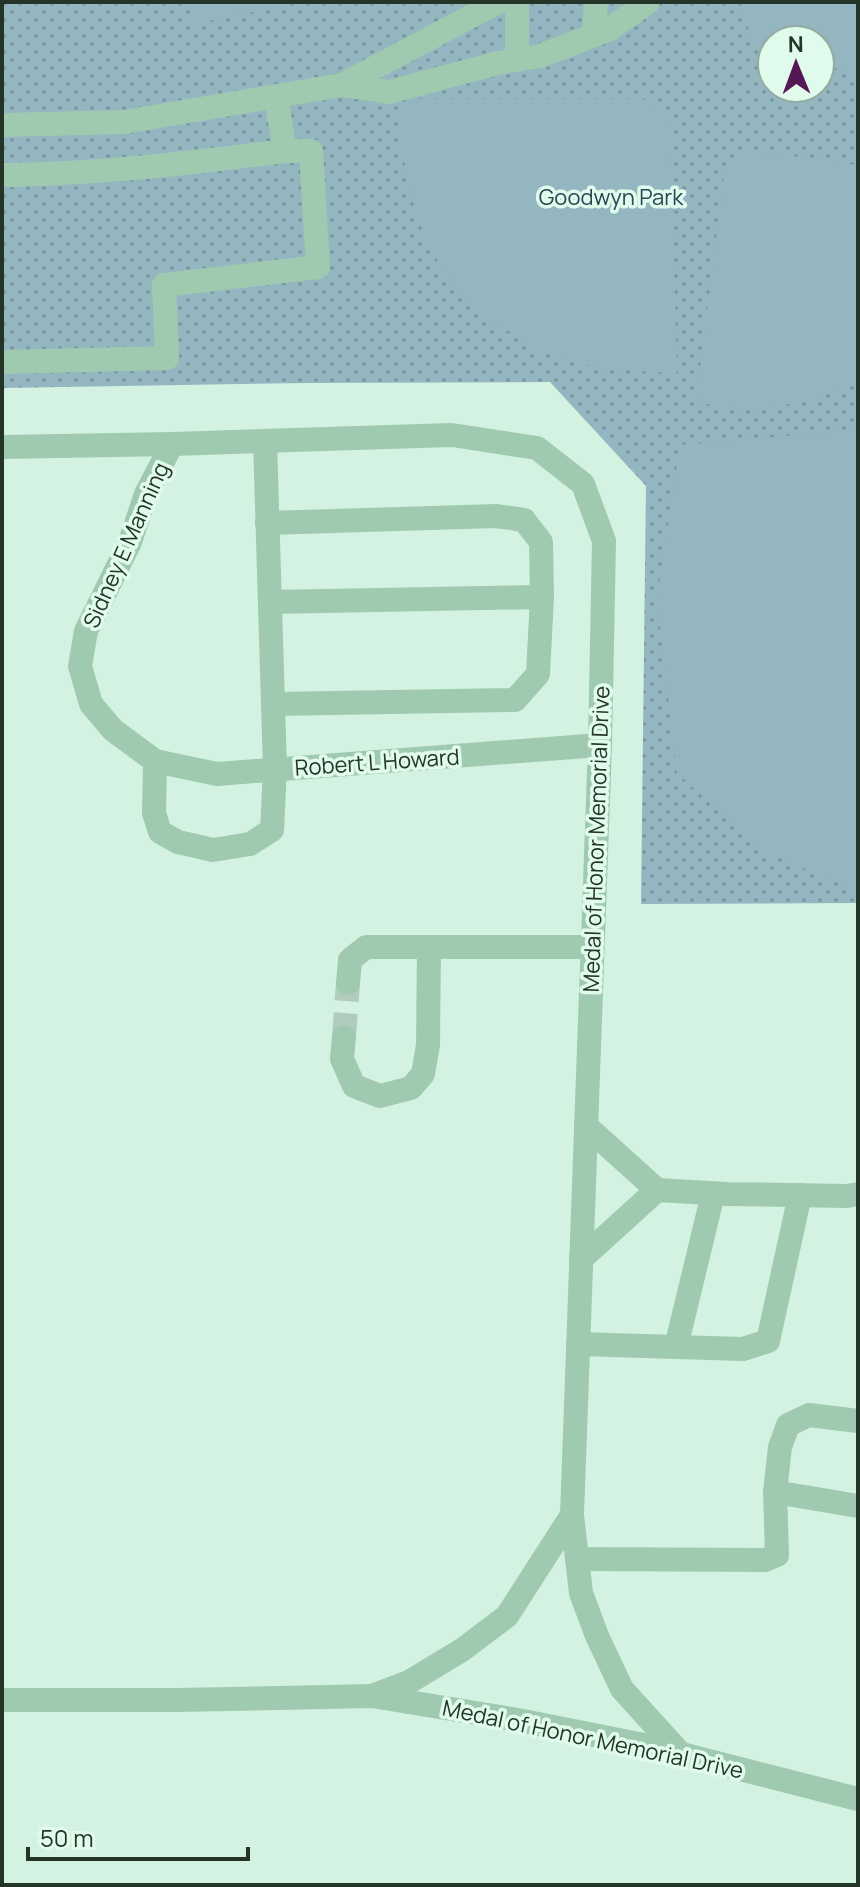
<svg xmlns="http://www.w3.org/2000/svg" width="860" height="1887" viewBox="0 0 860 1887" font-family="Manrope,sans-serif">
	<style>
		.park { fill: url(#park-dots); fill-rule: evenodd }
		.garden { fill: #94b6c1 }
		.lines { fill: none; stroke-linecap: round; stroke-linejoin: round }
		.minor-tunnel { stroke: #b1ccbd; stroke-width: 24; stroke-dasharray: 24 12; stroke-linecap: butt }
		.minor { stroke: #a0cab0; stroke-width: 24 }
		.labels { text-anchor: middle; stroke-width: 7; stroke-linejoin: round; paint-order: stroke }
		.park-label { font-size: 22px; fill: #264753; stroke: #e0faec }
		.street-label { font-size: 22px; fill: #243427; stroke: #e0faec }
	</style>
	<defs>
		<pattern id="park-dots" width="8" height="8" patternUnits="userSpaceOnUse" patternTransform="scale(2)"><rect width="8" height="8" fill="#94b6c1"/><path d="M2 2h.1M6 6h.1" fill="none" stroke="#79959d" stroke-width="1.8" stroke-linecap="round"/></pattern>
	</defs>
	<rect width="100%" height="100%" fill="#d4f2e2"/>
	<path class="park" d="M2 2H858V903L641 904 646 486 550 382 306 383 2 388ZM772 40H820V88H772Z"/>
	<g class="garden">
		<path d="M188 2H301L193 24Z"/>
		<path d="M746 2H858V77L820 62V40H772V48L752 39 742 10Z"/>
		<path d="M413 99H644L670 120 677 373 602 369 541 352 477 311 441 268 416 217 402 150V107Z"/>
		<path d="M748 150 858 165V380C822 399 775 411 734 408 722 407 709 404 696 402L725 166Z"/>
		<path d="M858 430V888H852L760 850 677 773 657 600 680 445Z"/>
	</g>
	<g class="lines">
		<path class="minor-tunnel" d="M344 1037 348 983"/>
		<g class="minor">
			<path d="M517 2V60"/>
			<path d="M594 35 596 2"/>
			<path d="M342 85 498 2"/>
			<path d="M2 125 124 122 342 85 389 92 498 63 540 56 610 29 648 2"/>
			<path d="M2 175C97 174 191 163 285 151L276 97"/>
			<path d="M2 362 167 358 164 285 318 267 311 151H285"/>
			<path d="M172 444 146 494 130 542 86 631 80 666 91 704 113 730 155 761 217 774 600 745"/>
			<path d="M2 447 172 444 452 435 537 448 583 484 604 541 600 745 572 1515 507 1616 462 1650 409 1682 372 1696"/>
			<path d="M267 523 496 516 524 520 541 542 542 597 538 674 515 700 273 704"/>
			<path d="M270 602 542 597"/>
			<path d="M155 761 154 813 160 832 178 842 213 850 250 844 272 830 275 769 265 441"/>
			<path d="M429 947H592"/>
			<path d="M344 1037 342 1059 354 1086 380 1096 411 1088 423 1074 428 1045 429 947H366L350 960 348 983"/>
			<path d="M657 1190 727 1194 847 1196 858 1194"/>
			<path d="M581 1259 657 1190 586 1126"/>
			<path d="M578 1344 743 1349 768 1341 800 1195"/>
			<path d="M676 1347 713 1194"/>
			<path d="M858 1421 809 1415 788 1425 780 1447 775 1492 858 1506"/>
			<path d="M572 1515 581 1593 597 1636 622 1689 680 1753"/>
			<path d="M577 1559 765 1560 777 1555 775 1492"/>
			<path d="M2 1700H177L372 1696 518 1720 654 1747 858 1799"/>
		</g>
	</g>
	<g class="labels">
		<g class="park-label">
			<text x="611" y="205">Goodwyn Park</text>
		</g>
		<g class="street-label">
			<text transform="translate(126 545) rotate(-66)" y="8">Sidney E Manning</text>
			<text transform="translate(377 762) rotate(-4)" y="8">Robert L Howard</text>
			<text transform="translate(596 839) rotate(-88)" y="8">Medal of Honor Memorial Drive</text>
			<text transform="translate(593 1739) rotate(12)" y="8">Medal of Honor Memorial Drive</text>
		</g>
	</g>
	<rect width="860" height="1887" fill="none" stroke="#243427" stroke-width="8"/>
	<g transform="translate(796 64) rotate(359)"><circle r="38" fill="#e0faec" stroke="#95ab9d" stroke-width="2"/>
	<path d="M0-6L14 30L0 20L-14 30Z" fill="#561757"/>
	<text y="-12" font-size="22" font-weight="bold" text-anchor="middle" fill="#243427">N</text>
	</g>
	<path d="M28 1847v12h220v-12" fill="none" stroke="#243427" stroke-width="4"/>
	<text x="40" y="1847" font-size="24" fill="#243427" stroke="#e0faec" stroke-width="6" paint-order="stroke">50 m</text>
</svg>
